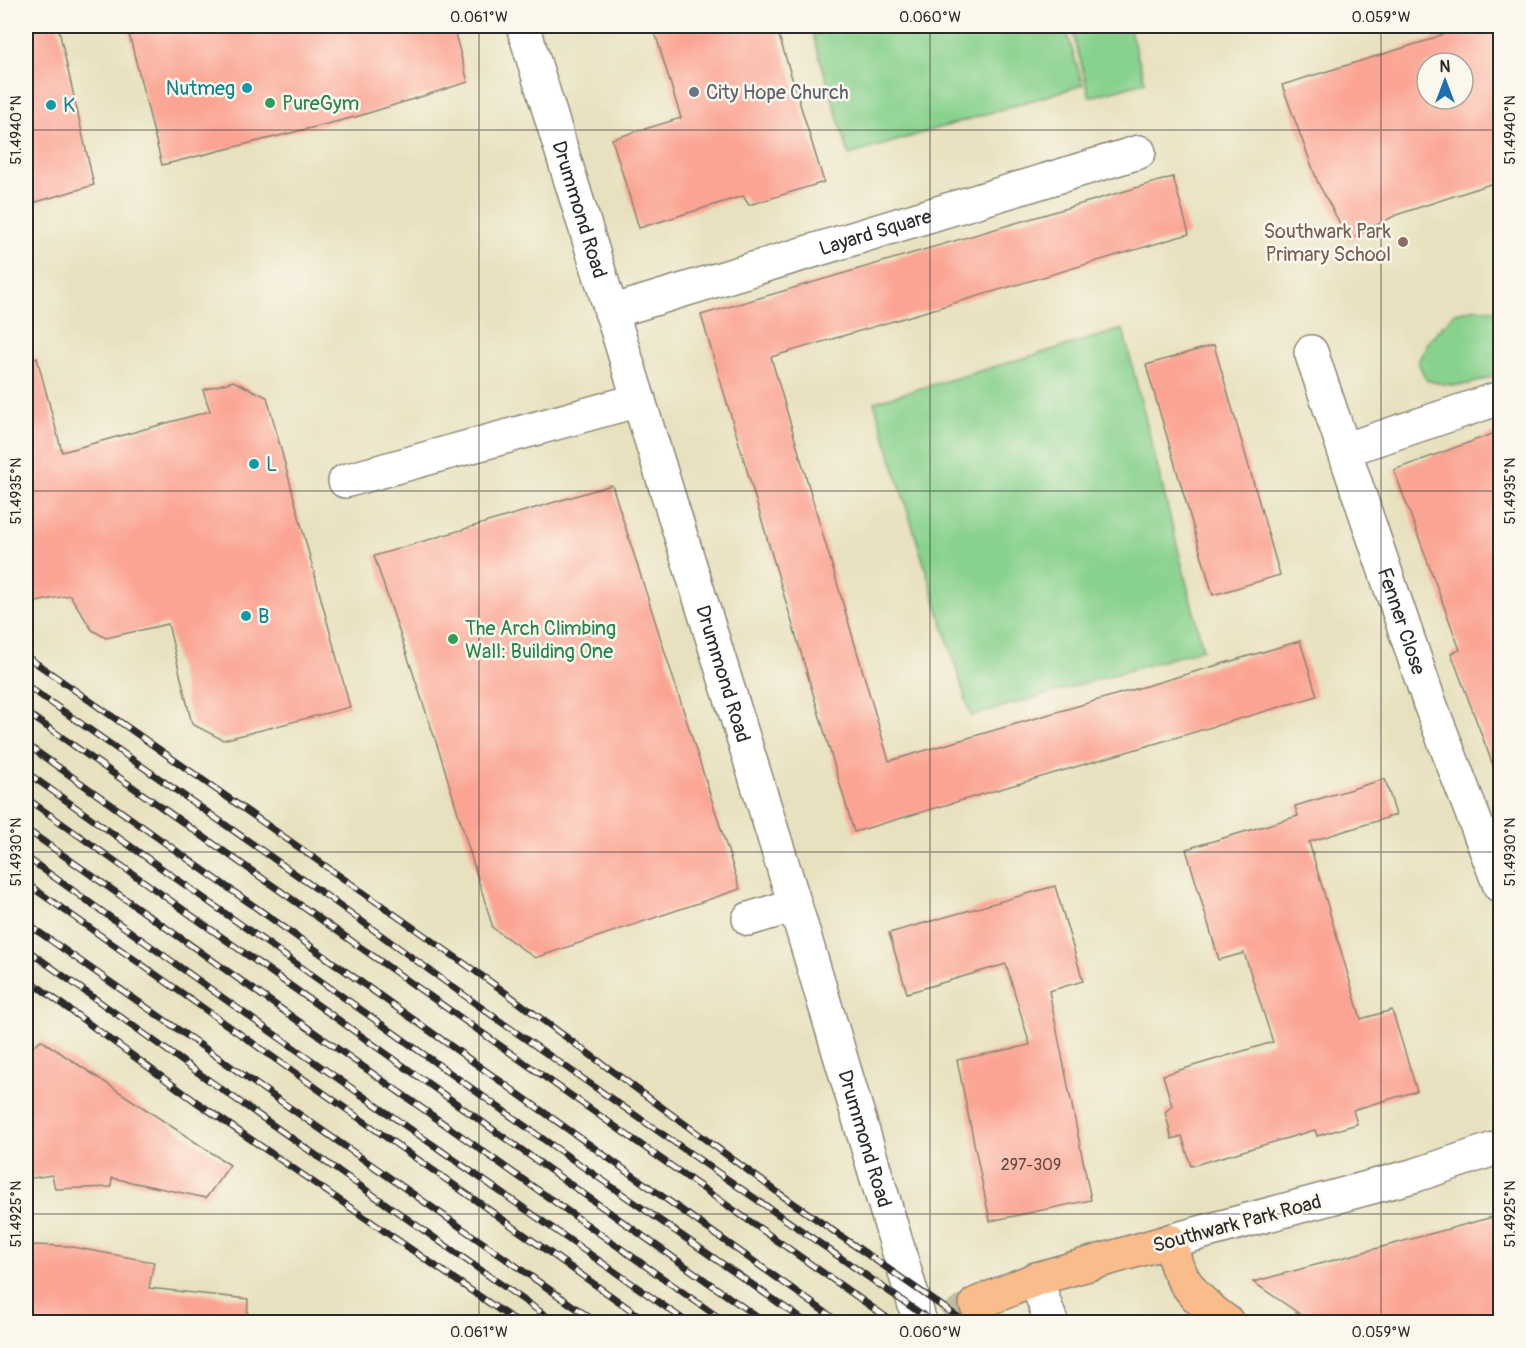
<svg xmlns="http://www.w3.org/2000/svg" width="1526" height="1348" viewBox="0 0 1526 1348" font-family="Pangolin,sans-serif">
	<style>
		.green { fill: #89d28e; stroke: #5a7e5c; stroke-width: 1.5 }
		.building { fill: #fba493; fill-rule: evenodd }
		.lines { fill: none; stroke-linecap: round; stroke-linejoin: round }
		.major-tunnel { stroke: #c2bda1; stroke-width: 33; stroke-dasharray: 33 16; stroke-linecap: butt }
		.minor-casing { stroke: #8a8675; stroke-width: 36 }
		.major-casing { stroke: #8a8675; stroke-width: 36 }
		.minor { stroke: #fff; stroke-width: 33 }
		.major { stroke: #fabc8b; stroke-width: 33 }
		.rail-casing { stroke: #2b2b2b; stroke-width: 7 }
		.rail { stroke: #fbf7ec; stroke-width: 4.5; stroke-dasharray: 14; stroke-linecap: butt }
		.ticks { fill: none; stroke: #2b2b2b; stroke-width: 1.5; stroke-opacity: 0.45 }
		.culture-dot { fill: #0f9aa8; stroke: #fbf7ec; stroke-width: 2 }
		.worship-dot { fill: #6b7280; stroke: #fbf7ec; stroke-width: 2 }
		.leisure-dot { fill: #2e9e5b; stroke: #fbf7ec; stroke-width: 2 }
		.education-dot { fill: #8d6e63; stroke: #fbf7ec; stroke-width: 2 }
		.labels { text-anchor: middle; stroke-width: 5; stroke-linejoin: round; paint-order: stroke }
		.number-label { font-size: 16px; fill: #5f4945 }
		.culture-label { font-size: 20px; fill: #0d838f; stroke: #fbf7ec; text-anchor: start }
		.worship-label { font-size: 20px; fill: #5b616d; stroke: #fbf7ec; text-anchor: start }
		.leisure-label { font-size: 20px; fill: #27864d; stroke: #fbf7ec; text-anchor: start }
		.street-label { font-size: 20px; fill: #2b2b2b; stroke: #fbf7ec }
		.education-label { font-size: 20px; fill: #785e54; stroke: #fbf7ec; text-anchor: end }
		.neatline { fill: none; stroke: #2b2b2b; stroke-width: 2 }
		.ticks-label { font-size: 15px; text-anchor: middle; fill: #2b2b2b }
	</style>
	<rect width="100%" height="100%" fill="#fbf7ec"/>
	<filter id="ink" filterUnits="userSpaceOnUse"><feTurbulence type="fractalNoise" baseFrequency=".0167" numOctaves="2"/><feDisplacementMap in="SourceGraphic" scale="12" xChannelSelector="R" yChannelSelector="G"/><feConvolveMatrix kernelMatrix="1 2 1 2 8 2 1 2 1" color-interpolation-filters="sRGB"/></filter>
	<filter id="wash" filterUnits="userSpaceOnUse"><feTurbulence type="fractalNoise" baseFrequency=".008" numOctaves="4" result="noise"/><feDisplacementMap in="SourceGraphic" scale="24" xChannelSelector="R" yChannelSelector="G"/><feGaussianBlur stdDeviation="1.35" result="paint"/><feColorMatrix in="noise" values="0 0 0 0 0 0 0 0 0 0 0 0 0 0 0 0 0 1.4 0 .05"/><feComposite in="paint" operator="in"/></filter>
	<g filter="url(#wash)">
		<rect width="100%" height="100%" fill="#e8e1bf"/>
		<g class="green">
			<path d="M846 26H1065L1083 85 849 155 813 35Z"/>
			<path d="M1071 26H1129L1145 82 1090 97Z"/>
			<path d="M1477 308 1500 311V373C1472 386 1456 389 1426 380L1418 362 1428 342 1455 313Z"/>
			<path d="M1123 329 1203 649 971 716 874 402Z"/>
		</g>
		<g id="blocks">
			<g class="building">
				<path d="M26 26H58L94 185 26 205Z"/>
				<path d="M127 26H453L468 82 359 116 162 165Z"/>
				<path d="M653 26H776L824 182 749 205 743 196 639 228 612 139 681 118Z"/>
				<path d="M1461 26H1500V181L1396 215 1349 240 1318 183 1282 85 1429 40ZM1427 63H1463V99H1427Z"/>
				<path d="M1173 177 1189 234 771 357 889 761 1300 641 1317 696 854 832 701 315Z"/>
				<path d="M1214 345 1280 575 1213 595 1146 365Z"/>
				<path d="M37 358 62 452 210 411 203 390 233 381 267 397 350 707 223 740 192 724 168 624 106 638 92 630 70 595 26 604V359Z"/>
				<path d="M1500 431V775L1497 776 1451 653 1460 650 1394 470Z"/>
				<path d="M612 485 740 889 535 958 493 928 440 754 374 556Z"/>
				<path d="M1385 779 1396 815 1309 842 1361 1019 1392 1010 1417 1091 1353 1110 1357 1124 1317 1136 1315 1130 1191 1166 1182 1136 1172 1139 1165 1112 1172 1106 1163 1075 1273 1042 1244 953 1219 960 1186 849 1298 816 1295 806Z"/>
				<path d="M1055 886 1083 981 1049 991 1091 1200 990 1221 957 1060 1030 1045 1006 964 907 993 889 933Z"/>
				<path d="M41 1040 230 1165 206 1198 112 1178 111 1187 55 1189 52 1175 26 1179V1052Z"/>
				<path d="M1500 1215V1316L1478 1323H1313L1253 1282Z"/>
				<path d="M26 1245 67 1246 154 1262 149 1288 248 1299 247 1323H26Z"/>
			</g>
		</g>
	</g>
	<g filter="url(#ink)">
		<use href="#blocks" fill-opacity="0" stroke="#8a8675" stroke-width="1.5"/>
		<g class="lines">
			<path class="major-tunnel" d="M948 1322 976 1304"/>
			<g class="minor-casing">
				<g id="minor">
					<path id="s1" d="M523 26 795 905 920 1322"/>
					<path id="s2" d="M611 312 1139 152"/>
					<path id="s3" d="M1311 352 1430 704 1500 886"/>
					<path d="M1344 450 1500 398"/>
					<path d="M345 481 639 400"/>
					<path d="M749 919 795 905"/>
					<path d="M1170 1241 1416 1175 1500 1147"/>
					<path d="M1036 1279 1051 1322"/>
				</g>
			</g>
			<g class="major-casing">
				<path id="major" d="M976 1304 1036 1279 1170 1241C1173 1250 1174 1261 1178 1269 1188 1291 1208 1309 1227 1322"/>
			</g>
			<use href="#minor" class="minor"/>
			<use href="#major" class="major"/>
			<g class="rail-casing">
				<g id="rail">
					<path d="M26 656 495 985 780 1194 965 1322"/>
					<path d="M26 685 331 899 504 1024 933 1322"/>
					<path d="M26 712 893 1322"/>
					<path d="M26 744 839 1322"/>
					<path d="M26 772 546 1141 806 1322"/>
					<path d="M26 798 764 1322"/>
					<path d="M26 829 725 1322"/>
					<path d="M26 857 254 1020 687 1322"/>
					<path d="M26 883 648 1322"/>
					<path d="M26 923 596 1322"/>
					<path d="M26 949 207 1079 555 1322"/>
					<path d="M26 978 195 1101 517 1322"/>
				</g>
			</g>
			<use href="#rail" class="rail"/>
		</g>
	</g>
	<path class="ticks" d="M28 26V1322M479 26V1322M930 26V1322M1381 26V1322M26 130H1500M26 491H1500M26 852H1500M26 1214H1500"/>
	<g class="culture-dot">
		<circle cx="247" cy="88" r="6"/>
		<circle cx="51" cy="105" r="6"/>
		<circle cx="254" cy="464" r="6"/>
		<circle cx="246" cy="616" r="6"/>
	</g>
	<circle class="worship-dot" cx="694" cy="92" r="6"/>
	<g class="leisure-dot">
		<circle cx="270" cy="103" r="6"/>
		<circle cx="453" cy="639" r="6"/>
	</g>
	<circle class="education-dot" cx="1403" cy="242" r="6"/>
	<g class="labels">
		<g class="number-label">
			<text x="1031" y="1170">297-309</text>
		</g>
		<g class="culture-label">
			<text x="235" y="95" text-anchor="end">Nutmeg</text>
			<text x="63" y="112">K</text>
			<text x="266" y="471">L</text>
			<text x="258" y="623">B</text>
		</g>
		<g class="worship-label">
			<text x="706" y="99">City Hope Church</text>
		</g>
		<g class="leisure-label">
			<text x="282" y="110">PureGym</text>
			<text x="465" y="635">The Arch Climbing<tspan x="465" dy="23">Wall: Building One</tspan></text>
		</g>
		<g class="street-label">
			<text dy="7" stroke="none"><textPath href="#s1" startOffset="192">Drummond Road</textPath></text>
			<text dy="7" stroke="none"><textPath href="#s2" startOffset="276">Layard Square</textPath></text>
			<text dy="7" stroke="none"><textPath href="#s3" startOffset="284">Fenner Close</textPath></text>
			<text dy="7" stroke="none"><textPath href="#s1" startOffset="678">Drummond Road</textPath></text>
			<text dy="7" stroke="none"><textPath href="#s1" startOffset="1164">Drummond Road</textPath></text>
			<text transform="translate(1237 1223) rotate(-15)" y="7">Southwark Park Road</text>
		</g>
		<g class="education-label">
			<text x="1391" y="238">Southwark Park<tspan x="1391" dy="23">Primary School</tspan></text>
		</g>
	</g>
	<rect width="1526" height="1348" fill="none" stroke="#fbf7ec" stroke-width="66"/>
	<g transform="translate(1445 81)"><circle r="28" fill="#fbf7ec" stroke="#a8a59f" stroke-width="1.5"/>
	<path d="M0-4.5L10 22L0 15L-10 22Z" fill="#1f6fb2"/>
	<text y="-9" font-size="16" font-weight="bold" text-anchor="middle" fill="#2b2b2b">N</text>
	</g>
	<rect x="33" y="33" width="1460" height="1282" class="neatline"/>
	<g class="ticks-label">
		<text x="479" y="22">0.061°W</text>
		<text x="930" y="22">0.060°W</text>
		<text x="1381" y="22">0.059°W</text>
		<text transform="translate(16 130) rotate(-90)" y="5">51.4940°N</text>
		<text transform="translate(1510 130) rotate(-90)" y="5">51.4940°N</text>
		<text transform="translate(16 491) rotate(-90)" y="5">51.4935°N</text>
		<text transform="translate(1510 491) rotate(-90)" y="5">51.4935°N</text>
		<text transform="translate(16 852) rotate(-90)" y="5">51.4930°N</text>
		<text transform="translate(1510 852) rotate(-90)" y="5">51.4930°N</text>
		<text transform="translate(16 1214) rotate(-90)" y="5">51.4925°N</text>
		<text transform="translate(1510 1214) rotate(-90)" y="5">51.4925°N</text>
		<text x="479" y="1337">0.061°W</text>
		<text x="930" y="1337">0.060°W</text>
		<text x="1381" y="1337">0.059°W</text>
	</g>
</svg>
